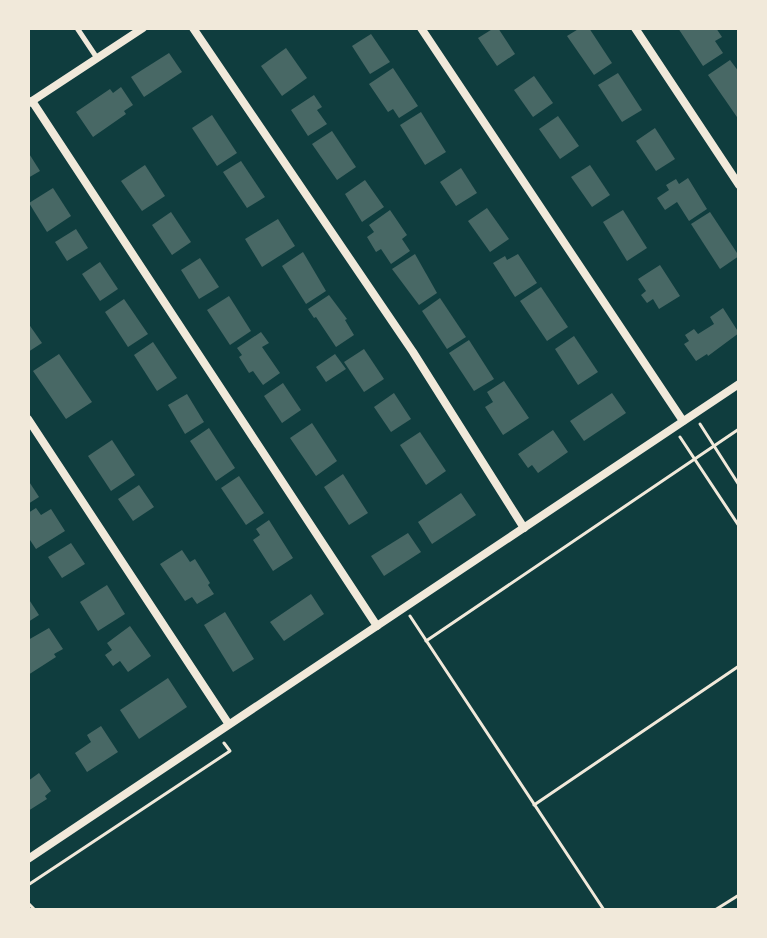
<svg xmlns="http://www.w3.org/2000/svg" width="767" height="938" viewBox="0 0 767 938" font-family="'PT Sans',sans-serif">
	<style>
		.building { fill: #486865 }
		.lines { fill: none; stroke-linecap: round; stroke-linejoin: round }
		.path { stroke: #f1e9da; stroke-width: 3 }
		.service { stroke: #f1e9da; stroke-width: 5 }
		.minor { stroke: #f1e9da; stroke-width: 8 }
	</style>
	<rect width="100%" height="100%" fill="#0f3d3e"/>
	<g class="building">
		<path d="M494 28H498L515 54 497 66 478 38Z"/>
		<path d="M580 28H589L612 63 594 75 567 36Z"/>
		<path d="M678 28H705L707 30 716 28 722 37 715 41 723 53 703 66Z"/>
		<path d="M371 34 390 62 370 74 352 46Z"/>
		<path d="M286 48 307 78 282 96 261 66Z"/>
		<path d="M169 53 182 72 144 97 131 77Z"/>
		<path d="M730 60 739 72V120L708 75Z"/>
		<path d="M393 68 418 106 399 118 393 109 388 112 369 84Z"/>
		<path d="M618 73 642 110 622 122 598 85Z"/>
		<path d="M534 76 553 103 533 117 514 90Z"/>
		<path d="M121 87 133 105 124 111 126 114 93 137 76 112 110 89 113 93Z"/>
		<path d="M314 95 322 107 317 110 327 124 308 136 291 110Z"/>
		<path d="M421 112 446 152 425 165 400 125Z"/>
		<path d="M212 115 237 153 217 166 192 128Z"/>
		<path d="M558 116 579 146 560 159 539 129Z"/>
		<path d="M655 128 675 159 656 171 636 141Z"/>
		<path d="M332 131 356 167 337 180 312 144Z"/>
		<path d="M28 152 40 171 28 178Z"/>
		<path d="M241 161 265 197 247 208 223 172Z"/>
		<path d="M145 165 165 196 142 211 121 181Z"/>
		<path d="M590 165 610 195 592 207 571 177Z"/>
		<path d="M461 168 477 193 456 206 440 182Z"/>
		<path d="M688 178 707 209 689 221 677 202 665 210 657 198 669 190 666 185 676 179 679 184Z"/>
		<path d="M365 180 384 207 362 222 345 194Z"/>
		<path d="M53 188 71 216 47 232 29 203Z"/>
		<path d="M487 208 509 239 490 252 468 221Z"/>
		<path d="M390 210 407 235 402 239 410 251 391 264 381 249 376 252 367 237 374 232 369 225Z"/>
		<path d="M623 210 647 248 627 261 603 222Z"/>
		<path d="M171 212 191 242 172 255 152 225Z"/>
		<path d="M710 212 739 256 720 269 691 224Z"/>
		<path d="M278 219 295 246 262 267 245 239Z"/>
		<path d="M76 229 88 248 67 261 55 242Z"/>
		<path d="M303 252 326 291 306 304 282 266Z"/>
		<path d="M415 254 437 293 419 305 392 269Z"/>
		<path d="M518 254 537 283 515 297 493 263 505 256 507 260Z"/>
		<path d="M200 258 219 287 199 299 181 270Z"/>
		<path d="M100 262 118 289 100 301 82 274Z"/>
		<path d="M660 265 680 296 659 309 653 299 647 303 641 295 646 291 638 279Z"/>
		<path d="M541 287 568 327 547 341 520 301Z"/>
		<path d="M329 295 347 319 345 320 354 335 336 347 316 317 314 318 308 309Z"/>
		<path d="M229 296 251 331 230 345 207 310Z"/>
		<path d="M440 298 466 337 447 349 422 311Z"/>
		<path d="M124 299 148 334 128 347 105 312Z"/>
		<path d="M723 308 739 333 708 356 707 354 696 361 684 344 689 341 685 335 694 329 698 334 714 324 710 317Z"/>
		<path d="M28 323 42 343 28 352Z"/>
		<path d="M261 332 269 343 262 347 280 373 263 385 253 371 249 373 239 357 242 355 237 348Z"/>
		<path d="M574 336 598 372 578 385 555 349Z"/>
		<path d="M469 340 494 379 474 391 449 353Z"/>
		<path d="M153 342 177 378 157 391 134 355Z"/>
		<path d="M364 349 384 379 364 392 344 362Z"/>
		<path d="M59 354 92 402 66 419 33 371Z"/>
		<path d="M335 354 346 369 326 382 316 367Z"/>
		<path d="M504 381 529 418 503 435 485 407 493 402 487 392Z"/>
		<path d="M283 383 301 410 282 423 264 396Z"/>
		<path d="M394 393 411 419 391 432 374 407Z"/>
		<path d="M612 393 626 413 584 441 570 421Z"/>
		<path d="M187 394 204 422 185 434 168 405Z"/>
		<path d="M312 423 337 461 316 476 290 438Z"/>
		<path d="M209 428 235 468 216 481 190 441Z"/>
		<path d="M553 430 568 452 538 473 532 465 528 468 518 454Z"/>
		<path d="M420 432 446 471 426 485 400 445Z"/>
		<path d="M112 440 135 475 111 491 88 456Z"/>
		<path d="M343 474 368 513 349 525 324 487Z"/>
		<path d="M239 476 264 513 246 525 221 488Z"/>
		<path d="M28 480 39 497 28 504Z"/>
		<path d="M139 485 154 507 133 521 118 499Z"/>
		<path d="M461 493 476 515 432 544 418 522Z"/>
		<path d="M36 508 41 515 51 509 65 531 36 549 28 537V513Z"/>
		<path d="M269 520 293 558 273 571 253 540 260 535 256 529Z"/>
		<path d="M408 533 421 552 384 576 371 556Z"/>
		<path d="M71 543 85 564 62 578 48 557Z"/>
		<path d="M182 550 190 562 195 559 210 583 208 585 214 594 197 604 192 597 185 601 160 564Z"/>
		<path d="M107 585 125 614 98 631 80 602Z"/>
		<path d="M311 594 324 614 284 641 270 622Z"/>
		<path d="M28 598 39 615 28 622Z"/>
		<path d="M225 612 254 659 233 672 204 625Z"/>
		<path d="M130 626 151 656 128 672 120 661 113 666 105 655 112 650 107 643Z"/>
		<path d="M49 628 63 649 54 654 56 657 28 675V640Z"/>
		<path d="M168 678 187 707 139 739 120 710Z"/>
		<path d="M101 726 118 752 87 772 75 753 91 742 87 735Z"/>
		<path d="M39 773 51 791 45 796 47 799 28 811V781Z"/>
	</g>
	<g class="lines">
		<g class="path">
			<path d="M700 424 739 485"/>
			<path d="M680 437 739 526"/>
			<path d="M410 616 604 910"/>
			<path d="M426 641 739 429"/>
			<path d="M534 805 739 666"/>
			<path d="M28 885 230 751 224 743"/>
			<path d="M28 903 35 910"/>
			<path d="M715 910 739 895"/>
		</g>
		<path class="service" d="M77 28 97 58"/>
		<g class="minor">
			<path d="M193 28 413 352 524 528"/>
			<path d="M421 28 683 421"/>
			<path d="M635 28 739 185"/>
			<path d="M32 101 377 626"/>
			<path d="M29 103 143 28"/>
			<path d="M28 419 228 723"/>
			<path d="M28 859 739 384"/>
		</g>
	</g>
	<rect width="767" height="938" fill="none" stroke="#f1e9da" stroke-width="60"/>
</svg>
